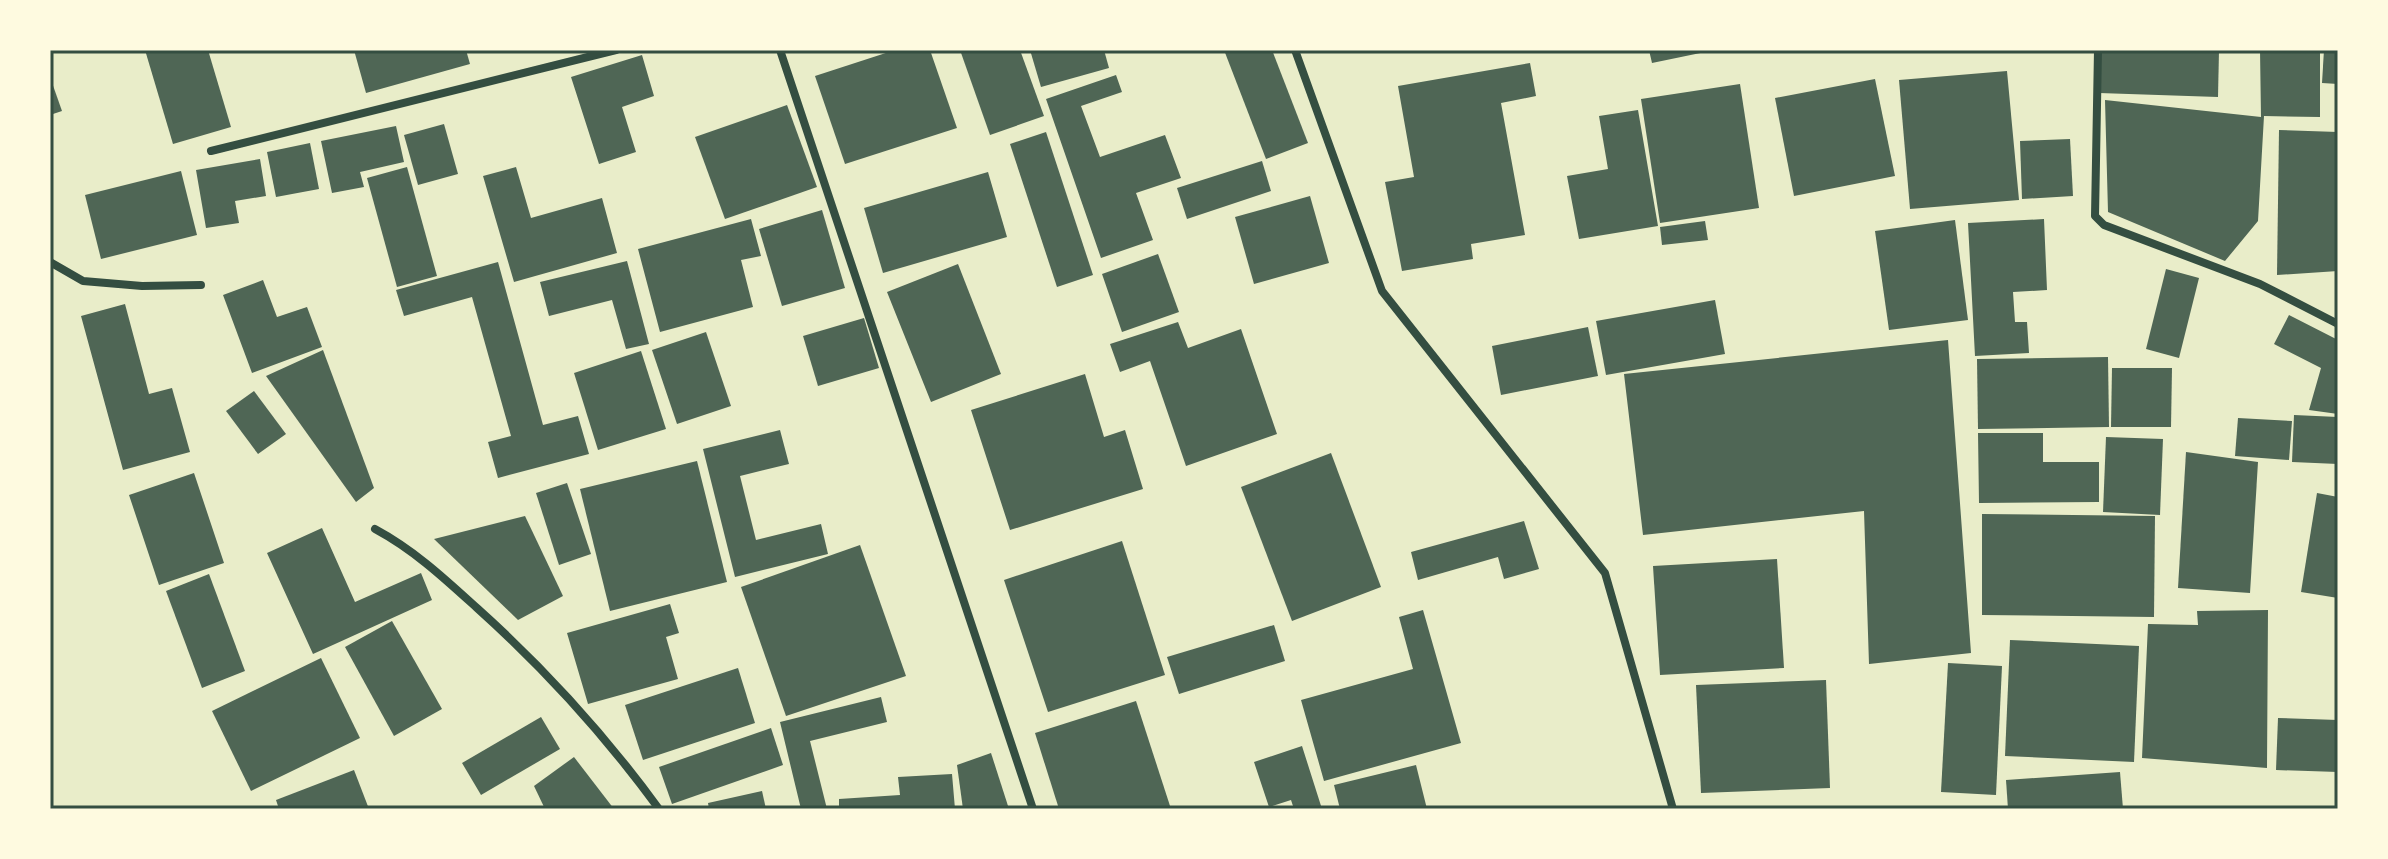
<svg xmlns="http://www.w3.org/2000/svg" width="2388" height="859" viewBox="0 0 2388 859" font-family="'Work Sans',sans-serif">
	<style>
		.building { fill: #4f6655 }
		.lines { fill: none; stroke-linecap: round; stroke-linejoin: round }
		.minor { stroke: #344e41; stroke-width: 8 }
		.neatline { fill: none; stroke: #344e41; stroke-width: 3 }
	</style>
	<rect width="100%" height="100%" fill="#e9edc9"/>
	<g class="building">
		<path d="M145 50H208L231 127 173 144Z"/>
		<path d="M354 50H466L470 64 366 93Z"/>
		<path d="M895 50H930L957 128 845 164 815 76Z"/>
		<path d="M960 50H1020L1044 116 990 135Z"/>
		<path d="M1030 50H1104L1109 68 1041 87Z"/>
		<path d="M1224 50H1272L1308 143 1266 159Z"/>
		<path d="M1649 50H1710V51L1652 63Z"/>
		<path d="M2100 50H2219L2218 97 2099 93Z"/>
		<path d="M2260 50H2320V117L2264 116 2258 221 2225 261 2108 212 2105 100 2261 117Z"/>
		<path d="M2324 50H2338V84L2322 83Z"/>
		<path d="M642 55 654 96 622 107 636 152 599 164 571 77Z"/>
		<path d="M1530 63 1536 96 1501 103 1525 235 1471 244 1473 259 1402 271 1385 182 1414 177 1398 86Z"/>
		<path d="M2007 71 2019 200 1910 209 1899 80Z"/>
		<path d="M1116 75 1122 92 1081 106 1100 157 1165 135 1181 178 1136 193 1153 240 1101 258 1046 99Z"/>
		<path d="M50 77 62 111 50 115Z"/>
		<path d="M1875 79 1895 176 1794 196 1775 98Z"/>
		<path d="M1740 84 1759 208 1660 223 1641 99Z"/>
		<path d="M787 105 817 187 725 219 695 137Z"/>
		<path d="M1638 110 1658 226 1579 239 1567 176 1608 169 1599 116Z"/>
		<path d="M444 124 458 174 418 185 404 135Z"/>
		<path d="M396 126 404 162 360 172 364 187 332 193 321 141Z"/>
		<path d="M2279 130 2338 132V271L2277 275Z"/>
		<path d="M1046 132 1093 275 1057 287 1010 144Z"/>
		<path d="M2070 139 2073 196 2022 199 2020 141Z"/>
		<path d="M310 143 319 189 276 197 267 152Z"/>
		<path d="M260 159 266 196 235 201 239 223 206 228 196 170Z"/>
		<path d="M1262 161 1271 191 1187 219 1177 188Z"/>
		<path d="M407 167 437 276 397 287 367 178Z"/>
		<path d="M516 167 531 218 602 198 617 253 514 282 483 176Z"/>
		<path d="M181 171 197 235 101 259 85 195Z"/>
		<path d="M988 172 1007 237 883 273 864 208Z"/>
		<path d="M1310 196 1329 263 1254 284 1235 217Z"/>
		<path d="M822 210 845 288 782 306 759 229Z"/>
		<path d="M751 219 761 256 741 260 753 307 660 332 638 249Z"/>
		<path d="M2044 219 2047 290 2013 292 2015 322H2027L2029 353 1975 356 1968 223Z"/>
		<path d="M1955 220 1968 320 1889 330 1875 231Z"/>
		<path d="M1705 221 1708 240 1662 245 1660 227Z"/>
		<path d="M1158 254 1179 312 1122 332 1102 274Z"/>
		<path d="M627 261 649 344 626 349 612 300 549 316 540 282Z"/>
		<path d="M498 262 543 425 578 416 589 454 498 478 488 442 511 436 472 297 404 316 396 290Z"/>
		<path d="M958 264 1001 374 931 402 887 292Z"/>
		<path d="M2166 269 2199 278 2179 358 2146 349Z"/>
		<path d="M263 280 277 317 307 307 322 347 252 373 223 295Z"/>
		<path d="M1715 300 1725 354 1606 375 1596 321Z"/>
		<path d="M125 304 149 394 172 388 190 452 123 470 81 316Z"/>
		<path d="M2289 315 2338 340V414L2309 410 2321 368 2274 344Z"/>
		<path d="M864 318 879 368 818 386 803 336Z"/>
		<path d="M1178 322 1188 348 1241 329 1277 434 1186 466 1150 361 1120 372 1110 344Z"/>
		<path d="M1588 327 1598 376 1501 395 1492 346Z"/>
		<path d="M706 332 731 406 677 424 652 350Z"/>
		<path d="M1948 340 1971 653 1869 664 1864 511 1643 535 1624 374Z"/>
		<path d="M323 350 374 488 356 502 266 376Z"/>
		<path d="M641 351 666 429 598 450 574 373Z"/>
		<path d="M2108 357 2109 427 1978 429 1977 359Z"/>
		<path d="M2112 368H2172L2171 427H2111Z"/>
		<path d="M1085 374 1104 437 1125 430 1143 489 1010 530 971 410Z"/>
		<path d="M254 391 286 434 258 454 226 411Z"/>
		<path d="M2294 415 2338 417V464L2292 462Z"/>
		<path d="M2238 418 2292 421 2289 460 2235 456Z"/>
		<path d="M780 430 789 464 740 476 756 540 821 524 828 554 735 577 703 449Z"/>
		<path d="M1978 433H2043V462H2099V502L1979 503Z"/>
		<path d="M2106 437 2163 439 2160 515 2103 512Z"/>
		<path d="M2186 452 2258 462 2250 593 2178 588Z"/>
		<path d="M1331 453 1381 587 1292 621 1241 487Z"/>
		<path d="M697 461 727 582 610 611 580 489Z"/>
		<path d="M194 473 224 563 159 585 129 495Z"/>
		<path d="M567 483 591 554 559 565 536 493Z"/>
		<path d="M2317 493 2338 497V598L2301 592Z"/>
		<path d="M1982 514 2155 516 2154 617 1982 615Z"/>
		<path d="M525 516 563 596 518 620 434 539Z"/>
		<path d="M1524 521 1539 569 1504 579 1498 557 1418 580 1411 552Z"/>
		<path d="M322 528 355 602 421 573 432 600 313 654 267 553Z"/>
		<path d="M1122 541 1165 675 1048 712 1004 580Z"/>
		<path d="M860 545 906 676 786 716 741 587Z"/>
		<path d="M1777 559 1784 668 1660 675 1653 566Z"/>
		<path d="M209 574 245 671 202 688 166 591Z"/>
		<path d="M670 604 679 633 666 637 678 679 588 704 567 633Z"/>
		<path d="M1423 610 1461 743 1324 781 1301 700 1413 669 1399 617Z"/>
		<path d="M2268 610 2267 768 2142 758 2148 624 2198 625 2197 611Z"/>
		<path d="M392 621 442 709 394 736 345 647Z"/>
		<path d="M1274 625 1285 661 1179 694 1167 657Z"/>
		<path d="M2010 640 2139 646 2134 762 2005 756Z"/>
		<path d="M321 658 360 738 251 791 212 711Z"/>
		<path d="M1948 663 2002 666 1996 795 1941 792Z"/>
		<path d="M738 668 755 723 643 760 625 705Z"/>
		<path d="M1826 680 1830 788 1701 793 1696 685Z"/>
		<path d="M881 697 887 722 810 741 827 809H801L780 722Z"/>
		<path d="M1136 701 1171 809H1059L1035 733Z"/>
		<path d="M541 717 560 749 481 795 462 763Z"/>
		<path d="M2278 718 2338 720V772L2276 770Z"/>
		<path d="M771 728 783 765 672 804 659 767Z"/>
		<path d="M1302 746 1322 809H1294L1291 800 1269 807 1254 762Z"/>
		<path d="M991 753 1009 809H963L957 765Z"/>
		<path d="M574 757 614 809H545L534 786Z"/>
		<path d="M1416 765 1427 809H1340L1334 785Z"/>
		<path d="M354 770 369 809H279L276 800Z"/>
		<path d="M2120 772 2123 809H2008L2006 780Z"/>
		<path d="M952 774 955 809H839V799L900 795 898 777Z"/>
		<path d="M762 791 766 809H709L708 803Z"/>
	</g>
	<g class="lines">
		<g class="minor">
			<path d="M780 50 1033 809"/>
			<path d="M1295 50 1382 291 1605 573 1673 809"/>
			<path d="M2098 50 2095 216 2104 225 2260 284 2338 324"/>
			<path d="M211 151 616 50"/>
			<path d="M50 262 83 281 142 286 201 285"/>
			<path d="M375 529C414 550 444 578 477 608 545 669 605 735 659 809"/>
		</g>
	</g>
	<rect width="2388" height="859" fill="none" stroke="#fefae0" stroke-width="104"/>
	<rect x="52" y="52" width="2284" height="755" class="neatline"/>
</svg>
